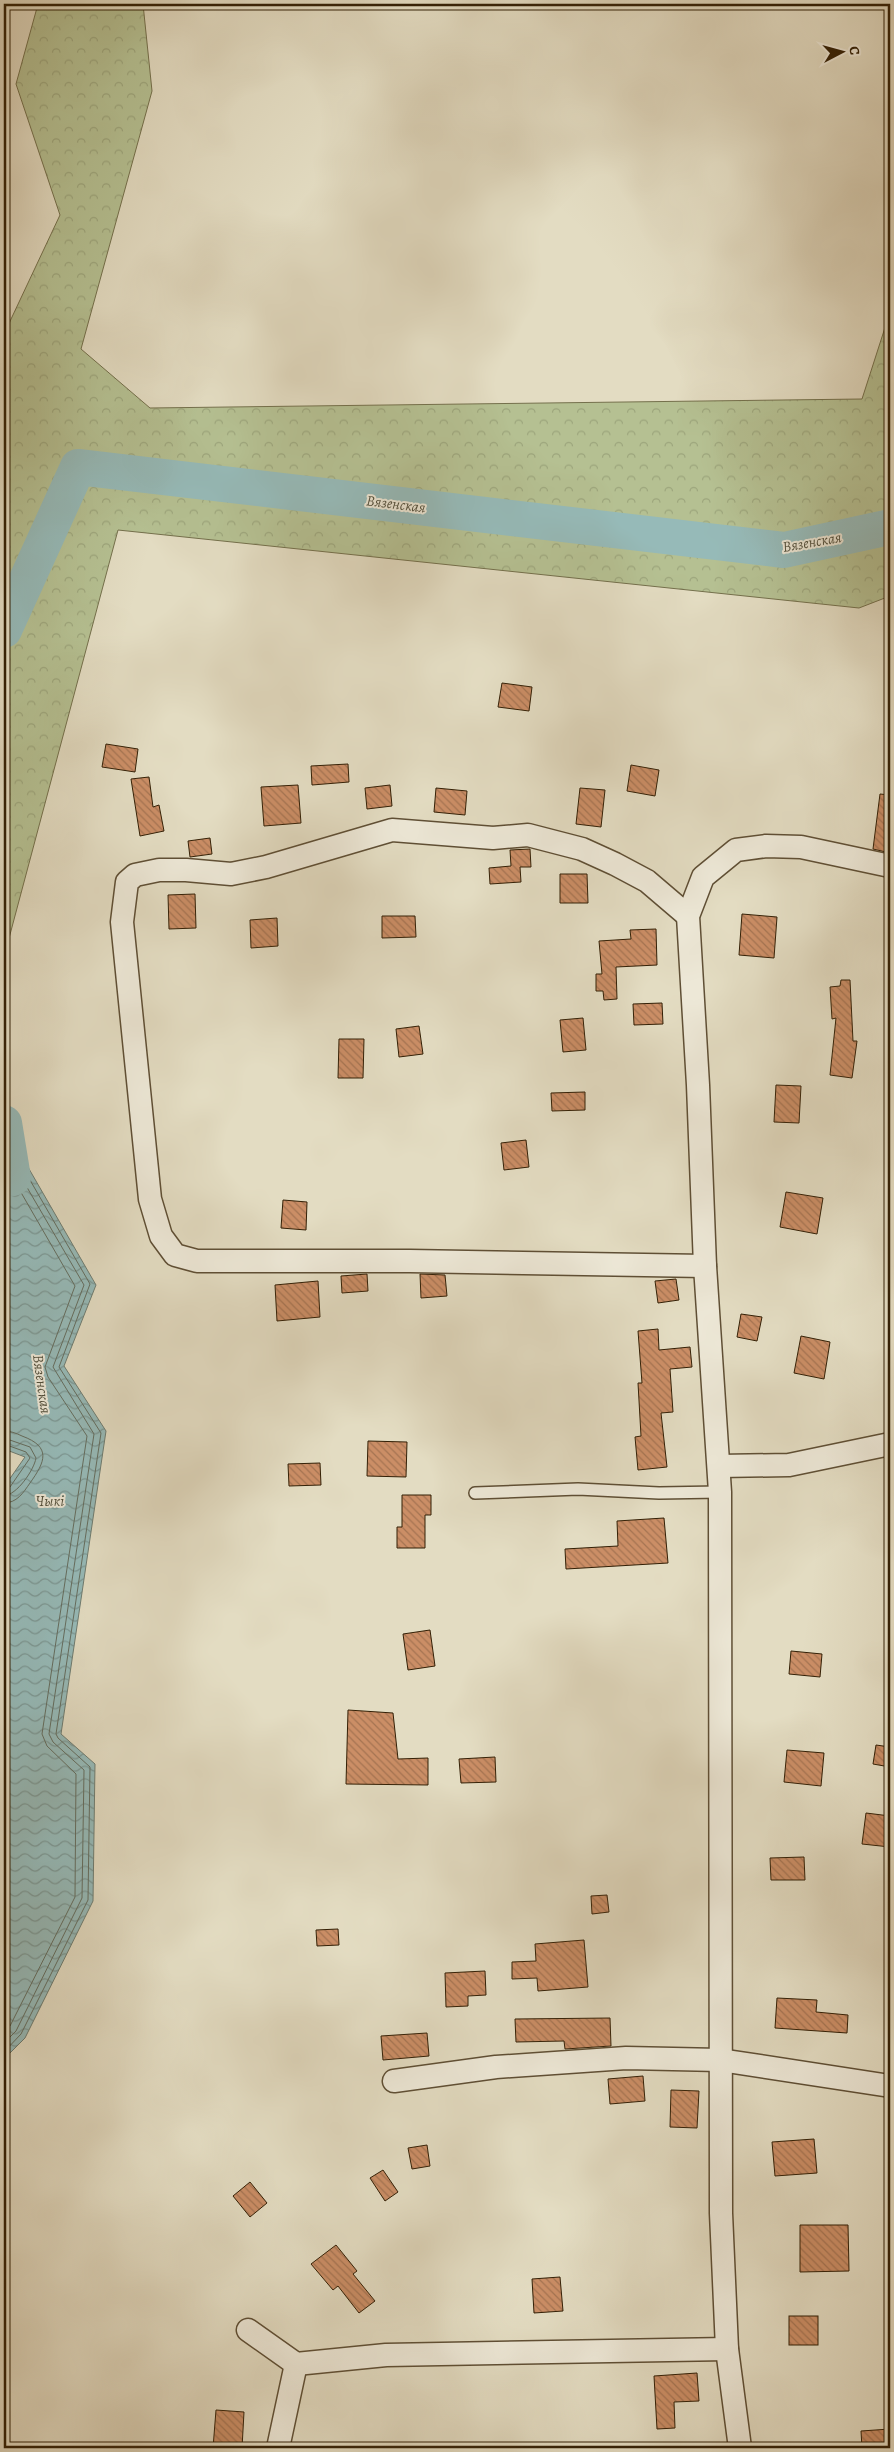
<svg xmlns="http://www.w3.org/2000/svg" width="894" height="2452" viewBox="0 0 894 2452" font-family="Alegreya,serif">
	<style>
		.forest { fill: url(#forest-crowns); stroke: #74704c }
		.water { fill: url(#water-waves); stroke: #6e7c71 }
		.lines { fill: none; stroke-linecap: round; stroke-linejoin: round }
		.shore { stroke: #646d5f; stroke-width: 1 }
		.river { stroke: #96bab8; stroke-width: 36 }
		.building { fill: url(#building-back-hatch); stroke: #332006 }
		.lane-casing { stroke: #5f4f35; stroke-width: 14 }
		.street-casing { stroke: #5f4f35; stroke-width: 25 }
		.lane { stroke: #ede8d7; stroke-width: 11 }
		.street { stroke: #ede8d7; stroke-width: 22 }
		.labels { text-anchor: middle; stroke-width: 4; stroke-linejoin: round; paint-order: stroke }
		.water-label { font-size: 15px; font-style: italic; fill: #514e3b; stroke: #ede8d7 }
	</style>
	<defs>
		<pattern id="forest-crowns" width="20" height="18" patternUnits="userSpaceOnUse" patternTransform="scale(1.25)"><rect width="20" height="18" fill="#b5c092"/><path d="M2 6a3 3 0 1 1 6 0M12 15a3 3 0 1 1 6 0" fill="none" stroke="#9ca57c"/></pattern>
		<pattern id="water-waves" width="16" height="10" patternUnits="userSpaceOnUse" patternTransform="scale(1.25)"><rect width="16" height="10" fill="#96bab8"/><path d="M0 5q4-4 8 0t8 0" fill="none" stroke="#7b9794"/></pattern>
		<pattern id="building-back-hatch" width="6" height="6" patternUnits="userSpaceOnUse" patternTransform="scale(1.25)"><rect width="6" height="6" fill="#cb8e66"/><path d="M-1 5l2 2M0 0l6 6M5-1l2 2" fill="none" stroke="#a57452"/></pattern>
	</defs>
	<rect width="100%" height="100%" fill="#e3dcc2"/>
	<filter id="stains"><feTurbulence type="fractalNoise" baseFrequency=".004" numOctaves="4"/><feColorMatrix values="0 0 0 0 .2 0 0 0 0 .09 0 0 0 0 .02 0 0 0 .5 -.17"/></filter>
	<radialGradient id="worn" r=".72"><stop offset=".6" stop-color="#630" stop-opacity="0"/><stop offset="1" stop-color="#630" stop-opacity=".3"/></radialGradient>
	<path class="forest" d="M38 4H143L152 91 81 349 150 408 862 399 890 312V596L859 608 118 530 4 957V334L60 215 16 84Z"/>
	<path class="water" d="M6 1129 96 1285 64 1366 106 1431 61 1734 95 1764 93 1901 25 2038 4 2059V1487L25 1457 4 1449V1134Z"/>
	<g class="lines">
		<g class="shore">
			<path d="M4 1135 90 1284 59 1367 101 1433 56 1734 58 1738 90 1767 88 1900 21 2034 4 2052"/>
			<path d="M4 1148 84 1285 53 1367 94 1434 49 1734 53 1742 84 1770 82 1898 16 2031 4 2043"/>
			<path d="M4 1163 75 1286 45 1367 48 1377 87 1436 42 1734 47 1746 76 1774 75 1897 10 2026 4 2032"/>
			<path d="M4 1431C10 1431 16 1433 22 1436 52 1447 45 1462 30 1483 23 1493 17 1503 4 1503"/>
			<path d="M4 1438 30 1447 36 1458C34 1470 17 1495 4 1496"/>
			<path d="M4 1444 26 1452 30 1458 10 1487 4 1489"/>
		</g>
		<g class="river">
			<path d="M4 630 78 467 784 550 890 527"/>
			<path d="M4 1123 13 1178"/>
		</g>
	</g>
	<g class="building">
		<path d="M502 683 532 687 529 711 498 707Z"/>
		<path d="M106 744 138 749 135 772 102 767Z"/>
		<path d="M348 764 349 782 312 785 311 766Z"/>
		<path d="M631 765 659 770 655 796 627 791Z"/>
		<path d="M149 777 153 807 159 805 164 831 140 836 131 779Z"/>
		<path d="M298 785 301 823 264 826 261 787Z"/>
		<path d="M390 785 392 806 367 809 365 788Z"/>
		<path d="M436 788 467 791 465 815 434 812Z"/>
		<path d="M580 788 605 790 601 827 576 824Z"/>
		<path d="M880 794 890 795V853L873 849Z"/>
		<path d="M210 838 212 854 190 857 188 841Z"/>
		<path d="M530 849 531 867H520L521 882 490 884 489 868 511 866 510 850Z"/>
		<path d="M560 874H587L588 903H560Z"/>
		<path d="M195 894 196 928 169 929 168 895Z"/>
		<path d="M742 914 777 917 774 958 739 955Z"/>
		<path d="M382 916H415L416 937 382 938Z"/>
		<path d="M277 918 278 946 251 948 250 920Z"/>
		<path d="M656 929 657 965 616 967 617 999 604 1000 603 991H596V974H602L599 941 631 939 630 930Z"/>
		<path d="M841 980H850L853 1041H857L852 1078 830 1075 836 1018 832 1019 830 987 840 986Z"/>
		<path d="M662 1003 663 1024 634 1025 633 1004Z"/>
		<path d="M583 1018 586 1050 563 1052 560 1020Z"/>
		<path d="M419 1026 423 1054 399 1057 396 1029Z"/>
		<path d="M339 1039H364L363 1078H338Z"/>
		<path d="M776 1085 801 1086 799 1123 774 1122Z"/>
		<path d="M585 1092V1110L552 1111 551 1093Z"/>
		<path d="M526 1140 529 1167 504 1170 501 1143Z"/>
		<path d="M786 1192 823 1198 817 1234 780 1227Z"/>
		<path d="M283 1200 307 1202 306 1230 281 1228Z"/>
		<path d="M367 1274 368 1291 342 1293 341 1276Z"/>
		<path d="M420 1274 445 1275 447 1296 421 1298Z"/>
		<path d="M676 1279 679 1300 658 1303 655 1281Z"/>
		<path d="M318 1281 320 1317 277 1321 275 1285Z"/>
		<path d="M741 1314 762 1317 757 1341 737 1337Z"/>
		<path d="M658 1329 659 1350 690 1347 692 1367 670 1369 673 1412 661 1413 667 1467 638 1470 635 1437 641 1436 638 1383H642L638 1331Z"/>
		<path d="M801 1336 830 1342 824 1379 794 1373Z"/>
		<path d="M368 1441 407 1442 406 1477 367 1476Z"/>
		<path d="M320 1463 321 1485 289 1486 288 1464Z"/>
		<path d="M402 1495H431V1515H425V1548H397V1527H402Z"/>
		<path d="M664 1518 668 1563 566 1569 565 1549 618 1546 617 1521Z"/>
		<path d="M430 1630 435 1666 408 1670 403 1634Z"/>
		<path d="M791 1651 822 1654 820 1677 789 1674Z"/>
		<path d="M348 1710 393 1713 398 1759 428 1758V1785L346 1784Z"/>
		<path d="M876 1745 890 1747V1767L873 1764Z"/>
		<path d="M787 1750 824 1753 821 1786 784 1782Z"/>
		<path d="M495 1757 496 1782 461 1783 459 1759Z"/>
		<path d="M866 1813 890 1816V1847L862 1844Z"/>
		<path d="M804 1857 805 1880H771L770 1858Z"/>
		<path d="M607 1895 609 1912 592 1914 591 1896Z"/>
		<path d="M338 1929 339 1945 317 1946 316 1930Z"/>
		<path d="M584 1940 588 1987 538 1991 537 1978 512 1979V1962L536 1961 535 1944Z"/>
		<path d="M485 1971 486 1995 468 1996V2006L446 2007 445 1973Z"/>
		<path d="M777 1998 817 2000 816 2012 848 2015 847 2033 775 2028Z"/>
		<path d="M610 2018 611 2046 565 2049 564 2041 516 2042 515 2019Z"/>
		<path d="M427 2033 429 2056 383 2060 381 2036Z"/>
		<path d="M643 2076 645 2101 610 2104 608 2079Z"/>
		<path d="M671 2090 699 2091 697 2128 670 2127Z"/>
		<path d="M814 2139 817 2173 775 2176 772 2142Z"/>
		<path d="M427 2145 430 2166 412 2169 408 2148Z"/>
		<path d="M383 2170 398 2192 385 2201 370 2178Z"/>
		<path d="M250 2182 267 2203 250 2217 233 2196Z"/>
		<path d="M800 2225H848L849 2271 800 2272Z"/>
		<path d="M336 2245 357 2271 353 2274 375 2301 359 2313 338 2286 333 2290 311 2264Z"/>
		<path d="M560 2277 563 2311 534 2313 532 2279Z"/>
		<rect x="789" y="2316" width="29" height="29"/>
		<path d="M697 2373 699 2401 674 2402 675 2428 657 2429 654 2376Z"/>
		<path d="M216 2410 244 2412 242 2448H213Z"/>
		<path d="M890 2429V2448H862L861 2431Z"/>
	</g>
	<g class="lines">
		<g class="lane-casing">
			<path id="lane" d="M475 1493 578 1489 659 1493 720 1492"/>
		</g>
		<g class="street-casing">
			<g id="street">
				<path d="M688 916 647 881 615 864 582 849 528 835 493 838 392 830 266 867 231 874 186 870H159L135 875 127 882 122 922 150 1199 161 1236 175 1255 197 1261H410L705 1266"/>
				<path d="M719 1466 789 1465 890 1444"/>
				<path d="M394 2081 496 2067 626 2058 720 2060 890 2086"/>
				<path d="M248 2330 296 2364 386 2355 727 2349"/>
				<path d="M278 2448 296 2364"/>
				<path d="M740 2448 727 2349 721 2213 720 1492 705 1266 698 1085 688 916 703 877 736 850 766 846 801 847 890 866"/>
			</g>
		</g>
		<use href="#lane" class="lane"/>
		<use href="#street" class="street"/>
	</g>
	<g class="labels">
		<g class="water-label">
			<text transform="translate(396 504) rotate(7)" y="5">Вязенская</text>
			<text transform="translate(812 542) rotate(-10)" y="5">Вязенская</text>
			<text transform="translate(42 1384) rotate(82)" y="5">Вязенская</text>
			<text x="50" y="1506">Чыкі</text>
		</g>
	</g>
	<rect width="894" height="2452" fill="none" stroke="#e3dcc2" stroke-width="20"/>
	<rect x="5" y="5" width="884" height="2442" fill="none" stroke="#332006" stroke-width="2.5"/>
	<rect x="10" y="10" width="874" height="2432" fill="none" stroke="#332006"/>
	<g transform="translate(842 52) rotate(84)" stroke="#ede8d7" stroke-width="4" paint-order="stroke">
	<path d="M0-4L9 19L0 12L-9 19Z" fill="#332006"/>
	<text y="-8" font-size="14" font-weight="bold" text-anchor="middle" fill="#332006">С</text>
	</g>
	<rect width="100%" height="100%" filter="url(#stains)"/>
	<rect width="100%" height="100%" fill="url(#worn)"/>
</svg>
